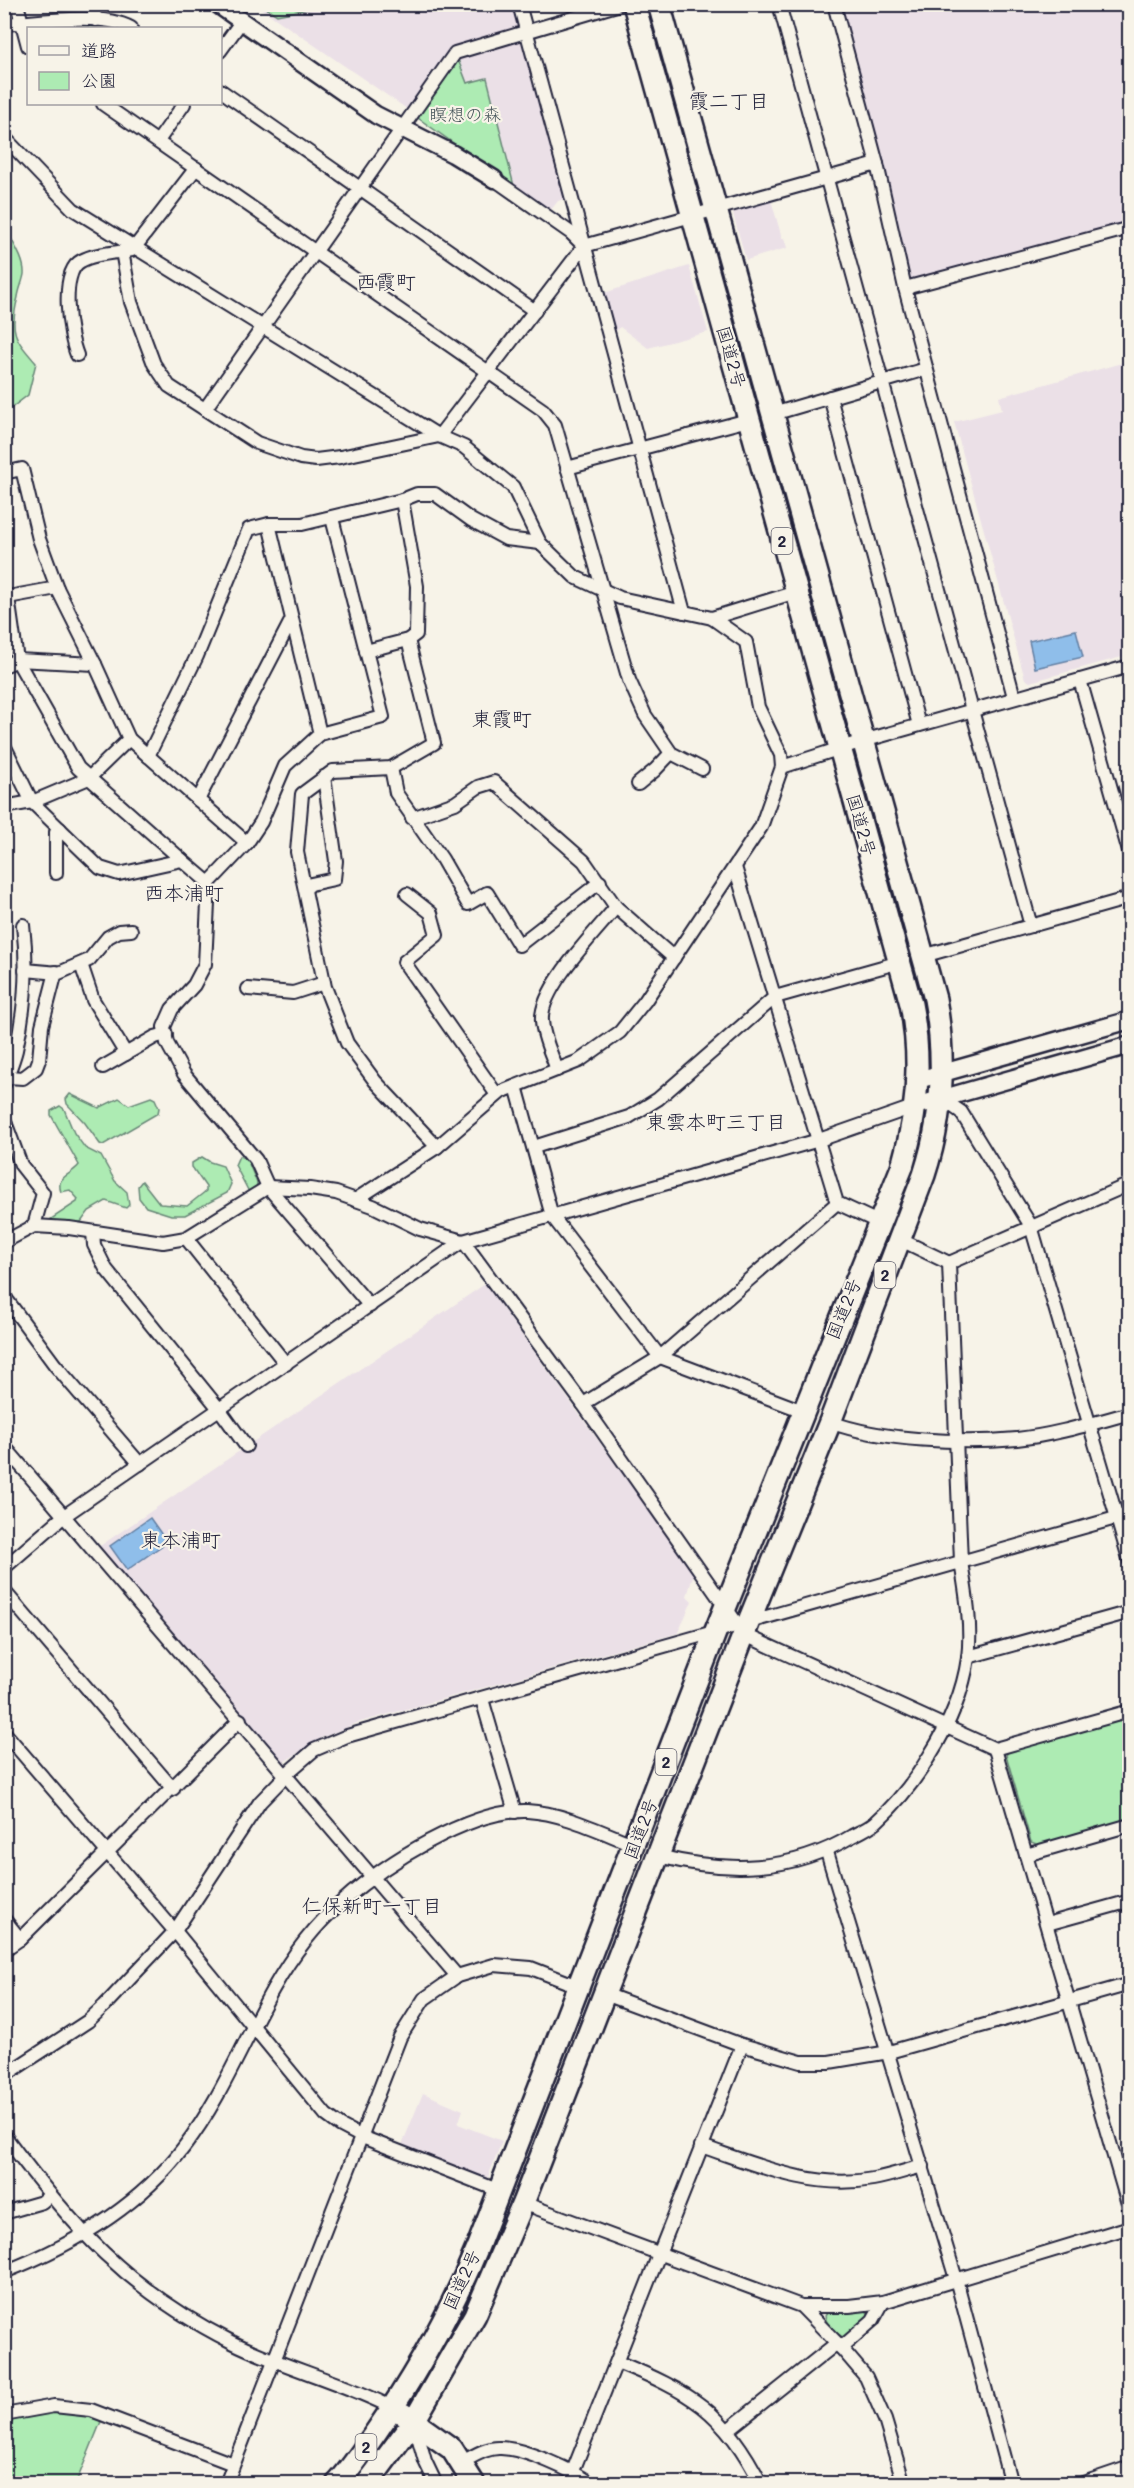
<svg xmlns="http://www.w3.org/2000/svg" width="1134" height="2488" viewBox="0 0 1134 2488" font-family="Mali,'Klee One',sans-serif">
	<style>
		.built { fill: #ebe0e7 }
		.green { fill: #adebb3; stroke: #688677; stroke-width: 1.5 }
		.water { fill: #8fbeea; stroke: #6380a4; stroke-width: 1.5 }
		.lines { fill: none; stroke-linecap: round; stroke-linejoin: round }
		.street-casing { stroke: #22223b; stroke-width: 16 }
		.secondary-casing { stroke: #22223b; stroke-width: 21 }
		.highway-casing { stroke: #22223b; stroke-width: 26 }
		.street { stroke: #f7f3e8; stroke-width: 12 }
		.secondary { stroke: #f7f3e8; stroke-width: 16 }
		.highway { stroke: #f7f3e8; stroke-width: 21 }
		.labels { text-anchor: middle; stroke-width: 4.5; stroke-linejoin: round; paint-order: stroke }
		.shield { fill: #f7f3e8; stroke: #62616f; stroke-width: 1.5 }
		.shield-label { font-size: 16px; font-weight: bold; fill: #22223b }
		.park-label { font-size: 18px; fill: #455459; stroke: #f7f3e8 }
		.street-label { font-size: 18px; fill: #22223b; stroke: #f7f3e8 }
		.neighbourhood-label { font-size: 20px; fill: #22223b; stroke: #f7f3e8 }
	</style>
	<rect width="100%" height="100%" fill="#f7f3e8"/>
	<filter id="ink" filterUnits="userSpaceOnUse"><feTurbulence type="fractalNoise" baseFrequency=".0167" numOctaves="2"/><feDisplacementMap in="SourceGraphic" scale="12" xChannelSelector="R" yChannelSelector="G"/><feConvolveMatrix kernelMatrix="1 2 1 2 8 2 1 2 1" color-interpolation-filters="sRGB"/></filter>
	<g filter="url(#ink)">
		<g class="built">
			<path d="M256 5H514L520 25 517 30 452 48 410 109H407Z"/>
			<path d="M839 5H1129V222L913 281 907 278 895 236 901 233Z"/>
			<path d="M522 39 525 40 568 198 558 201 550 211 419 119V113L457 57Z"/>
			<path d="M771 200 782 238H784L787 248 746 260 732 210Z"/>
			<path d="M689 266 708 332 648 348 620 327 615 331 604 293Z"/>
			<path d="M1129 361V655L1030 682 1025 679 954 422 1002 410 999 397Z"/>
			<path d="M485 1284 694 1573 687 1596 692 1601 678 1633 357 1723 321 1738 284 1762 97 1548Z"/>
			<path d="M423 2093 463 2110 458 2124 502 2141 487 2180 401 2147Z"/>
		</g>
		<g class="green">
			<path d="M261 5H328L277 15Z"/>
			<path d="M102 23 125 28H28L26 31 31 26Z"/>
			<path d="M457 57 467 83 487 78 514 186 418 118Z"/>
			<path d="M5 227C11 240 25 259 24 274 23 281 19 289 18 297 9 331 14 338 36 363L28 395 10 409 5 418Z"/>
			<path d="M70 1094 99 1108 119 1098 129 1105 151 1097 155 1099 159 1108 158 1113 103 1145 100 1144 85 1123 67 1104 66 1099Z"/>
			<path d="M60 1106 64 1109 74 1133 85 1148 101 1156 115 1181 127 1192 129 1205 126 1208 106 1201 89 1211 81 1222 48 1221 77 1202 78 1199 70 1190 61 1192C55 1176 72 1175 79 1165L51 1115V1111Z"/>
			<path d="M239 1156 247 1159 257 1183 256 1190 250 1194 235 1165Z"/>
			<path d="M202 1157 210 1162 223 1166 231 1184 227 1193 185 1215H171L146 1207 139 1198 138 1186 142 1181 160 1204 187 1206 206 1191V1187L192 1167V1163Z"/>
			<path d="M1129 1717V1820L1039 1845 1031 1842 1006 1755 1009 1750Z"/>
			<path d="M865 2310 870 2315 846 2338C838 2336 826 2324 825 2316L828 2312Z"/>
			<path d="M70 2411 102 2419 76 2483 5 2484V2419L36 2412Z"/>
		</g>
		<g class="water">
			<path d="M1076 630 1083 657 1035 668 1029 641Z"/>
			<path d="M150 1518 167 1542 127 1570 110 1546Z"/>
		</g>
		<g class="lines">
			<g class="street-casing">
				<g id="street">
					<path d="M17 4 28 46"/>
					<path d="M92 4 96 20"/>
					<path d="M519 4 684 612"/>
					<path d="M779 4 1031 926"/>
					<path d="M834 4 877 164 905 288 1014 697"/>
					<path d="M4 24C39 22 100 11 131 28"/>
					<path d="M220 51 241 22"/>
					<path d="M220 90 535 311"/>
					<path d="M103 104 543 410 555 425 629 680 645 715 671 753 702 769"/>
					<path d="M4 137 73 209 439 436 464 447 513 487 540 543 575 577 620 598 712 618 796 592"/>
					<path d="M158 141 184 104"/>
					<path d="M494 179 571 233 583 245"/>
					<path d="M122 251 131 302 154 364 169 386 257 443 301 458 316 460 340 457 439 436 584 246 877 164"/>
					<path d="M905 288 1130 228"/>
					<path d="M77 355C69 336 59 272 81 261 95 253 116 253 132 250L135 247 196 168"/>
					<path d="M830 397 919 725"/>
					<path d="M205 409 455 53 620 4"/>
					<path d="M773 414 926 369"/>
					<path d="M567 468 748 420"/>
					<path d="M4 473 22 469 39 539 57 588 95 664"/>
					<path d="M269 524 320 734"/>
					<path d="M57 588 8 597 17 660 78 768 182 860"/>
					<path d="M408 640 434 743 391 768 333 771 302 794 297 852 325 987 347 1043 375 1081 437 1147"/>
					<path d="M366 651 408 640 416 634 417 586 402 500"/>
					<path d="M4 666 17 660 95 664 129 739 247 843"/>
					<path d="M1080 680 1130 855"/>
					<path d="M4 745 32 802 100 868 119 874 182 860 209 883 205 964 194 985 172 1009 164 1027 167 1043 184 1074 256 1160 268 1187 370 1306"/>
					<path d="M148 756 197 656 249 529 269 524H302L402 500 417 494H435L471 520 506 539 540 543"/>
					<path d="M782 767 863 741 1130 666"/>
					<path d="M391 768 396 793 442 859 468 904 487 893 519 945 600 882"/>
					<path d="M638 784 655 770 671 753"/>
					<path d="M198 800 292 619"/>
					<path d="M4 807 32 802 89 778 129 739"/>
					<path d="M412 818 455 803 478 787 494 782 584 861 616 907 674 958"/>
					<path d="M735 867 837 1203 878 1222"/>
					<path d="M56 873V832L60 829"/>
					<path d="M209 883 247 843 261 822 285 766 320 734 383 717 332 518"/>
					<path d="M305 889 311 884 334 879 336 861 324 777"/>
					<path d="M407 894 431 913 437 935 404 962 497 1095"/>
					<path d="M923 956 1130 898"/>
					<path d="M81 964 93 1000 126 1054"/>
					<path d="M25 970 59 973 89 960 108 937 119 931 131 930"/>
					<path d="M248 989 293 993 324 983"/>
					<path d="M103 1067 155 1037 166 1034"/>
					<path d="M557 1070C552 1055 543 1038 542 1021 539 989 595 933 616 907"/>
					<path d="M8 1077 23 1078 36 1068 39 1060 42 1026 56 972"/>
					<path d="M4 1085C8 1073 13 1062 16 1050 25 1010 28 965 23 925"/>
					<path d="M516 1086 552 1216 660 1357 803 1411"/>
					<path d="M941 1098 961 1112 1031 1226 1130 1562"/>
					<path d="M4 1119 21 1165 43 1193 34 1226"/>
					<path d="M534 1147 629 1117 658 1099 775 997 900 962"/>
					<path d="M355 1200 437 1147 501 1092 579 1061 620 1032 645 1001 761 827 782 767 781 755 758 707 746 642 712 618"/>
					<path d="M93 1232 94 1245 106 1269 220 1410 246 1446"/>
					<path d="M186 1238 286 1364"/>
					<path d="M4 1242 34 1226 69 1228 163 1242 186 1238 268 1187 310 1189 336 1193 373 1206 420 1229 463 1241 583 1404 745 1635 995 1749 1130 1711"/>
					<path d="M949 1263 1130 1184"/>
					<path d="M4 1296 55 1365 140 1464"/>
					<path d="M583 1404 660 1357 837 1203"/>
					<path d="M830 1422C882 1441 962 1444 1017 1439 1055 1435 1093 1423 1130 1413"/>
					<path d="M4 1446 457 1976"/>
					<path d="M4 1568 64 1516 463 1241 819 1140 916 1106"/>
					<path d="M4 1591 173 1789"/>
					<path d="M968 1657 1130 1612"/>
					<path d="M482 1699 515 1812"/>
					<path d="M4 1732 179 1936 326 2115 341 2126 362 2137 500 2191"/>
					<path d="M995 1749 1130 2211"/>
					<path d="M827 1852 956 2279 1011 2484"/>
					<path d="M1026 1855 1130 1825"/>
					<path d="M658 1856C726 1873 791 1873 852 1836 860 1832 869 1828 876 1822 897 1803 916 1779 930 1755 949 1725 963 1693 968 1658 972 1626 966 1593 961 1562L949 1263 899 1239"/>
					<path d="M4 1919 20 1939"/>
					<path d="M1047 1924 1130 1901"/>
					<path d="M4 1950 20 1939 240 1720"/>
					<path d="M605 1994 742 2045 801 2062H829L889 2052 1130 1984"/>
					<path d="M4 2076 88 2021 104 2006 175 1931 260 1802 292 1769 314 1750 347 1736 1130 1514"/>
					<path d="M4 2135C72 2227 128 2290 232 2342 284 2368 341 2381 393 2408"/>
					<path d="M701 2146C757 2165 813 2190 873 2179 890 2176 907 2170 923 2166"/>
					<path d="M523 2203 801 2306 837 2343 866 2377 885 2420 904 2484"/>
					<path d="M4 2213 42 2202 49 2196"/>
					<path d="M4 2272C74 2245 139 2207 184 2147 221 2099 243 2042 273 1989 291 1957 315 1925 343 1901 384 1864 470 1809 527 1811 564 1813 601 1832 635 1845"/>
					<path d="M801 2306H849L883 2302 1130 2227"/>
					<path d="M841 2348 873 2320 883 2302"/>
					<path d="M617 2362C689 2391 725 2411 761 2484"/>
					<path d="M4 2415 54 2406 91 2410 233 2464"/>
					<path d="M414 2422 425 2461 436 2484"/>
					<path d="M728 2430 837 2343"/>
					<path d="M462 2462C474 2456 487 2447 501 2448 526 2449 572 2470 592 2484"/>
					<path d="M573 2471 742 2045"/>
					<path d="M226 2484 400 2037 424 1999 457 1976 494 1965 531 1968 580 1987"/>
					<path d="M1080 2484 1130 2467"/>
				</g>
			</g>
			<g class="secondary-casing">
				<g id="secondary">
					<path d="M217 4 376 115 453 154 494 179"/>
					<path d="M918 1080 1130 1020"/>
					<path d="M916 1106 1130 1045"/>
				</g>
			</g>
			<g class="highway-casing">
				<g id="highway">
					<path d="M403 2414 452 2449 474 2484"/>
					<path d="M337 2484C352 2468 363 2450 376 2432 416 2374 451 2312 478 2246L715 1633 902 1167C918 1113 922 1060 911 1004L634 4"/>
					<path d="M367 2484 414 2421 475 2315 523 2203 749 1621 830 1422 924 1175C943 1117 946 1059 935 999L659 4"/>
				</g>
			</g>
			<use href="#street" class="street"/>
			<use href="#secondary" class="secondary"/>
			<use href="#highway" class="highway"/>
		</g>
	</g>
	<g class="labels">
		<g class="shield">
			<rect x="771.5" y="528" width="21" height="26" rx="4.5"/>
			<rect x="874.5" y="1262" width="21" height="26" rx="4.5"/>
			<rect x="655.5" y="1749" width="21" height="26" rx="4.5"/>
			<rect x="355.5" y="2434" width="21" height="26" rx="4.5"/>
		</g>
		<g class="shield-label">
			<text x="782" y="547">2</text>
			<text x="885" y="1281">2</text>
			<text x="666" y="1768">2</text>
			<text x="366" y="2453">2</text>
		</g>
		<g class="park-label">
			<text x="465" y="121">瞑想の森</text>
		</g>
		<g class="street-label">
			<text transform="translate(731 357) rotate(74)" y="6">国道2号</text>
			<text transform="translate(861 825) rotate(74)" y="6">国道2号</text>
			<text transform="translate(844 1309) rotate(-68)" y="6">国道2号</text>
			<text transform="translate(641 1829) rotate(-69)" y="6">国道2号</text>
			<text transform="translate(462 2280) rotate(-65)" y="6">国道2号</text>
		</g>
		<g class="neighbourhood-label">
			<text x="729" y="108">霞二丁目</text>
			<text x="386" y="289">西霞町</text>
			<text x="502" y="726">東霞町</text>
			<text x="184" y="900">西本浦町</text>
			<text x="716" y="1129">東雲本町三丁目</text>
			<text x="181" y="1547">東本浦町</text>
			<text x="372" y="1913">仁保新町一丁目</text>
		</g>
	</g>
	<rect width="1134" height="2488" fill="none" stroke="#f7f3e8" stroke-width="24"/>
	<rect x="12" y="12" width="1110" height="2464" fill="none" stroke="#22223b" stroke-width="2" filter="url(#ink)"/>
	<rect x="27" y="27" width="195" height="78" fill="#f7f3e8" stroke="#a29fa3" stroke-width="1.5"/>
	<rect x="39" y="46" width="30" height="9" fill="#f7f3e8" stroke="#a29fa3" stroke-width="1.5"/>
	<text x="81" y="57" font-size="18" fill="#22223b">道路</text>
	<rect x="39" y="72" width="30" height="18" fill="#adebb3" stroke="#a29fa3" stroke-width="1.5"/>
	<text x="81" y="87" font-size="18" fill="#22223b">公園</text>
</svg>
